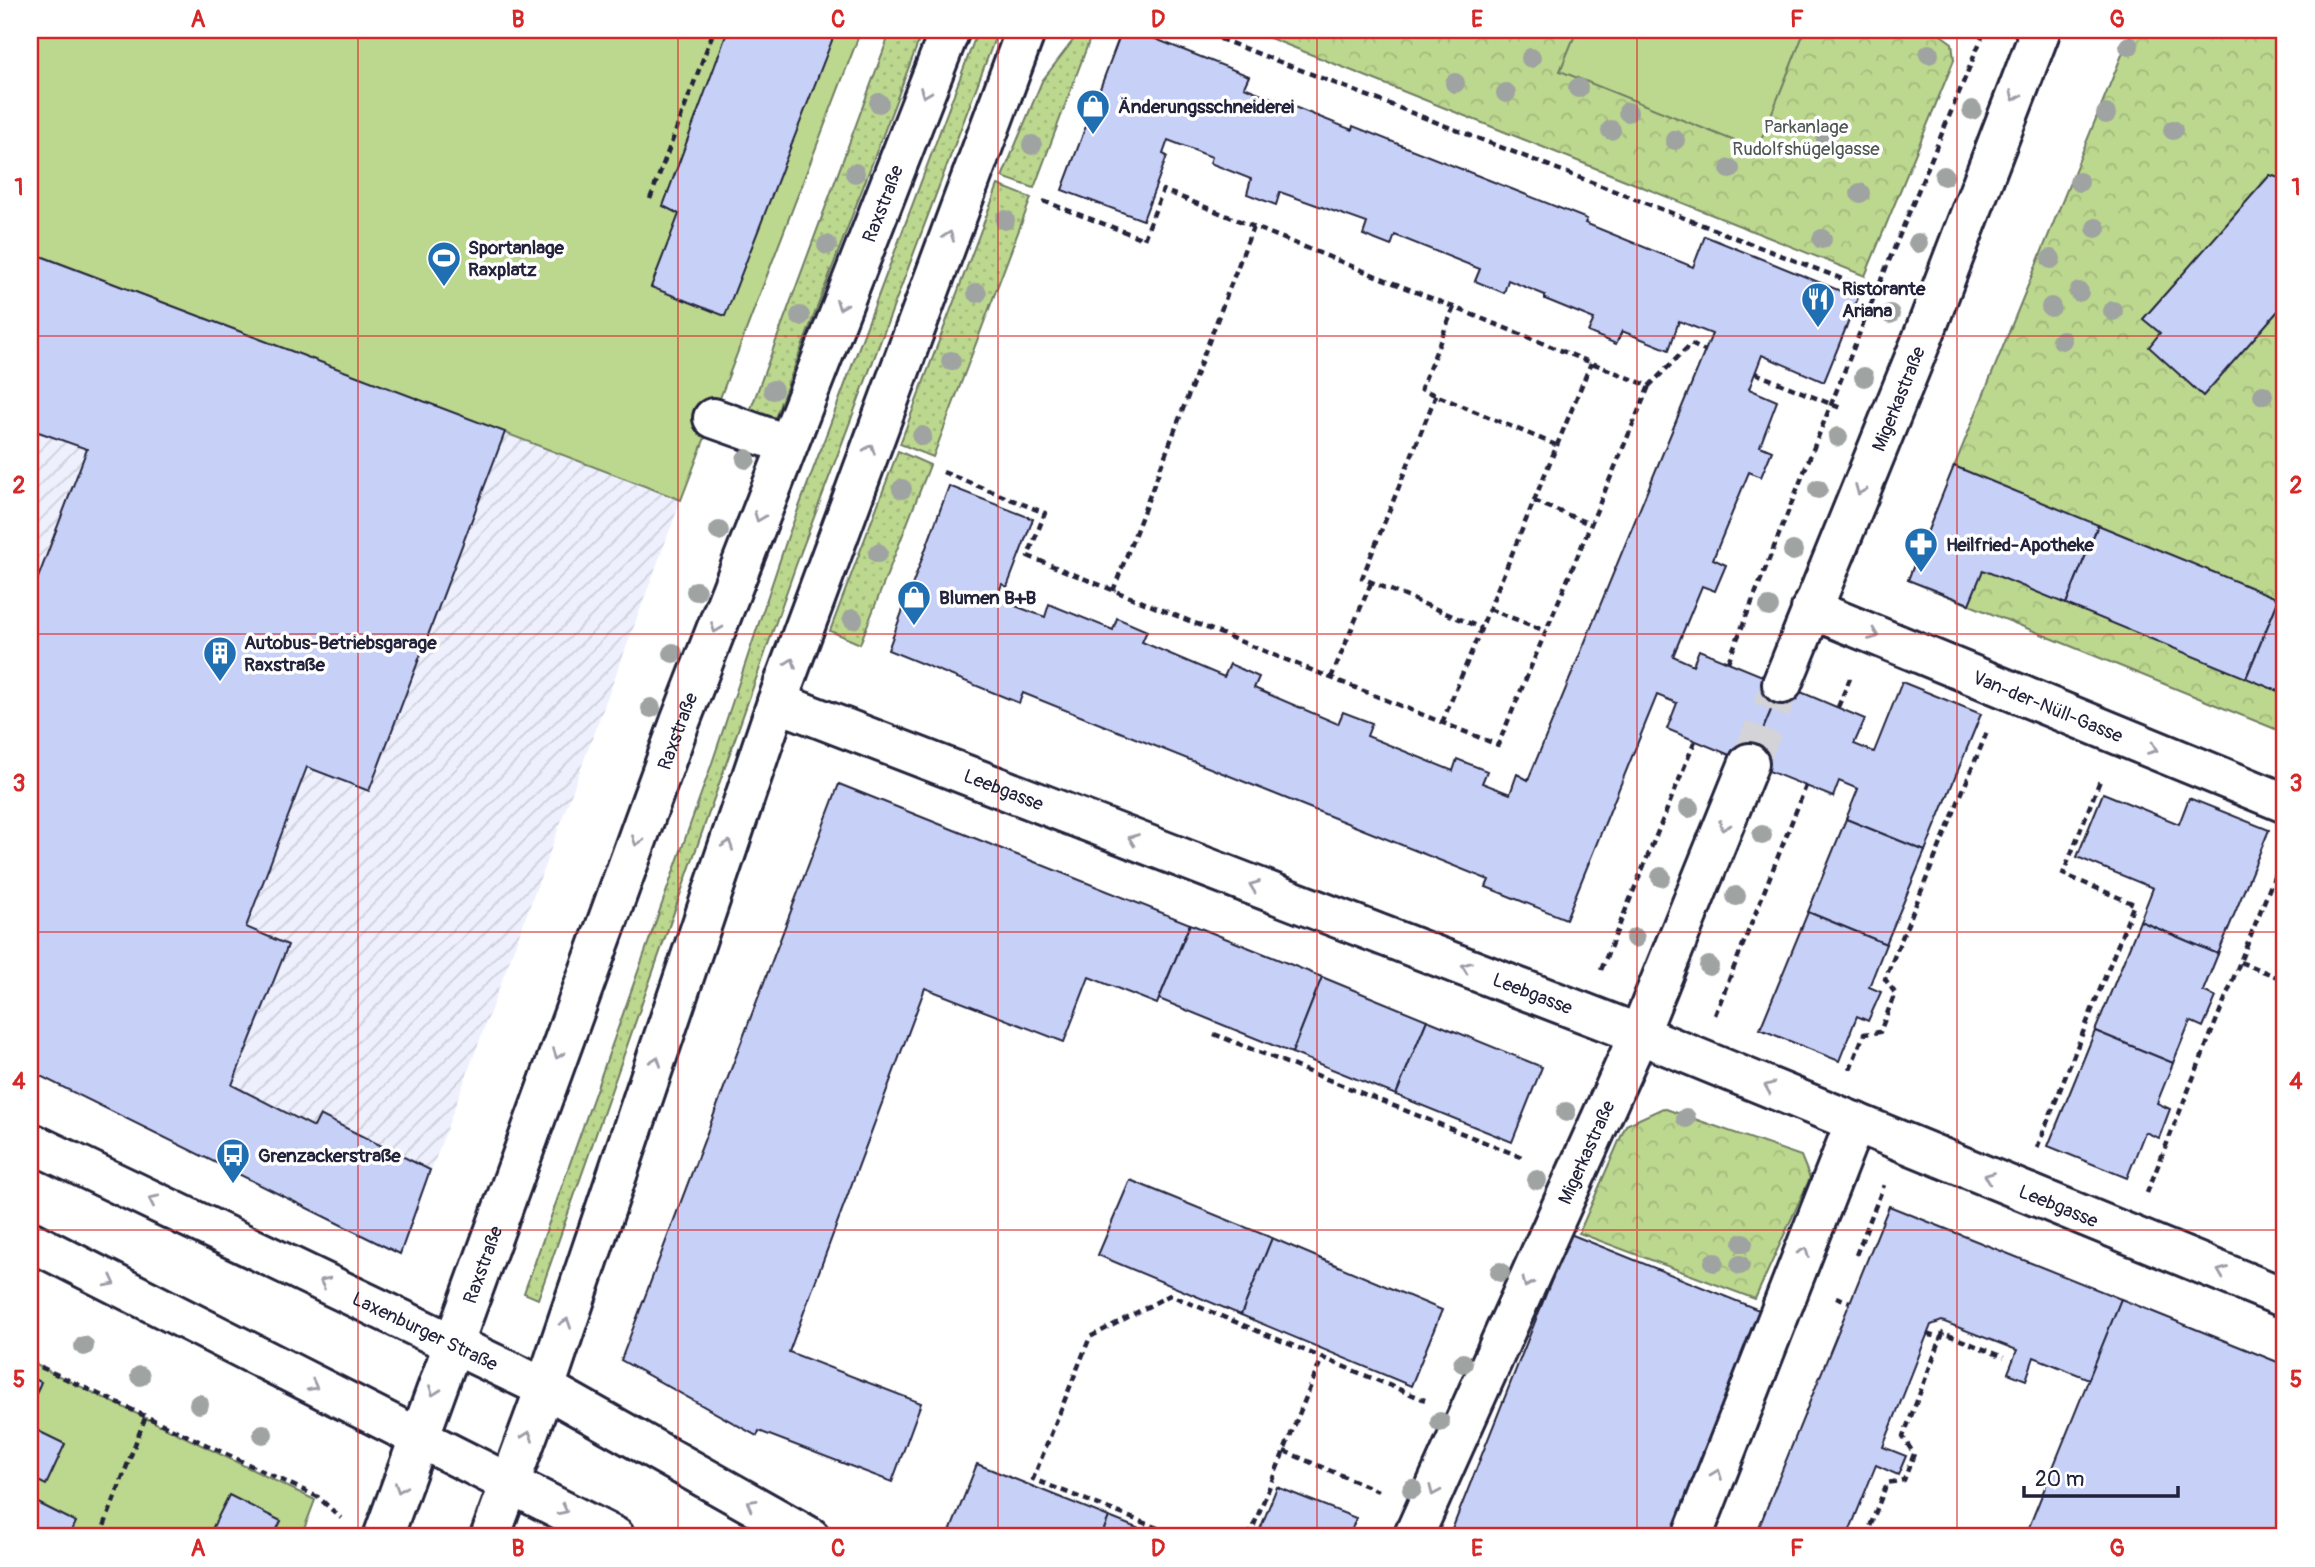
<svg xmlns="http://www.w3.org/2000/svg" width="2315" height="1567" viewBox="0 0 2315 1567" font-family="Pangolin,sans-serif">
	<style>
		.industrial { fill: url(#industrial-furrows) }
		.grass { fill: url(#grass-dots); stroke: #6f7c64; stroke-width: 2 }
		.park { fill: url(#park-crowns); stroke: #6f7c64; stroke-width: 2 }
		.garden { fill: #bcd78e; stroke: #6f7c64; stroke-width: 2 }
		.building { fill: #c7d1f8; stroke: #22223b; stroke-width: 2 }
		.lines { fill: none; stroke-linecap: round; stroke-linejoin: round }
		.minor-tunnel { stroke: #d3d3d8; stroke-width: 38; stroke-dasharray: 38 19; stroke-linecap: butt }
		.minor-casing { stroke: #22223b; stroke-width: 44 }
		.major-casing { stroke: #22223b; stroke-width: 44 }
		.path { stroke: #22223b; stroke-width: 4.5; stroke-dasharray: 7 5; stroke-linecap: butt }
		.minor { stroke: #fff; stroke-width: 38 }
		.major { stroke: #fff; stroke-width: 38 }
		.tree { fill: #9fa3a1 }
		.oneway { stroke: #9c9ca7 }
		.grid { fill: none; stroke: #d62828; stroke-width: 2; stroke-opacity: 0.55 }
		.labels { text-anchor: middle; stroke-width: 7; stroke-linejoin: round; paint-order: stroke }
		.poi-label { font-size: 19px; font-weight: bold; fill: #22223b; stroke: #fff; text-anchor: start }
		.park-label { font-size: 19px; fill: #505854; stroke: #fff }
		.street-label { font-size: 19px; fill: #22223b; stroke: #fff }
		.neatline { fill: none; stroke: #d62828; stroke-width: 2.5 }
		.grid-label { font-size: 23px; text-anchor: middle; font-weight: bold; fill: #d62828 }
	</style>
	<defs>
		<pattern id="industrial-furrows" width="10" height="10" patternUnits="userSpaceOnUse" patternTransform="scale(1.75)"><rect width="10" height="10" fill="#eef1fd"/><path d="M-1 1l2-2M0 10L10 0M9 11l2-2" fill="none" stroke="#ccceda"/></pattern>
		<pattern id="grass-dots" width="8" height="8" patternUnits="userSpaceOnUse" patternTransform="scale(1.75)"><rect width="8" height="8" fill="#bcd78e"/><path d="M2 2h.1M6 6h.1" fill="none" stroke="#a1b87b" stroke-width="1.8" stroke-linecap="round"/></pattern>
		<pattern id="park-crowns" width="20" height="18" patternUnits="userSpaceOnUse" patternTransform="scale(1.75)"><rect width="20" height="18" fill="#bcd78e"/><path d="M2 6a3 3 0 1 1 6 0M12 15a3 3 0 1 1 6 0" fill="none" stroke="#a1b87b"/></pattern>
	</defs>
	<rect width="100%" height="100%" fill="#fff"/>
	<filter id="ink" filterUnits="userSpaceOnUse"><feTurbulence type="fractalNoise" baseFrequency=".0143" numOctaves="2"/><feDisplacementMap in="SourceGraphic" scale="14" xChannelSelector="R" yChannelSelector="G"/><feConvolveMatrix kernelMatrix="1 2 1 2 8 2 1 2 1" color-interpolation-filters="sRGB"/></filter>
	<g filter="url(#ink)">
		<path class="industrial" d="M30 252 681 500 400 1254 30 1071Z"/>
		<g class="grass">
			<path d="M891 30H923L773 423 749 414Z"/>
			<path d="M978 30H998L796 565 538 1299 524 1293 712 763 787 539Z"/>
			<path d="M1081 30 1091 36 1034 188 1002 177 1042 81Z"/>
			<path d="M998 185 1031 198 933 457 900 444Z"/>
			<path d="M898 451 930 465 860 644 830 631Z"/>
		</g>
		<g class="park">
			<path d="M1250 30H1934L1952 43 1954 60 1865 276Z"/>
			<path d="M2132 30H2285V733L1908 580Z"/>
			<path d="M1663 1108 1801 1156 1810 1178 1755 1299 1579 1233 1626 1125Z"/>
		</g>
		<g class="garden">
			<path d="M30 30H861L681 500 30 252Z"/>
			<path d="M1577 30H1805L1757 150 1560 71Z"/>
			<path d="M30 1362 315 1500 301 1537H30Z"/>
		</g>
		<g class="building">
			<path d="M728 30H836L725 316 651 287 679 214 663 206Z"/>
			<path d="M1122 30H1133L1249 76 1244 87 1352 130 1353 126 1587 219 1585 223 1693 267 1705 236 1858 298 1824 382 1762 355 1749 389 1777 401 1760 446 1772 451 1761 477 1749 472 1713 559 1726 565 1715 591 1702 586 1673 656 1693 665 1699 650 1782 684 1749 763 1667 729 1677 703 1657 695 1566 919 1486 887 1489 880 1023 693 1019 703 888 650 949 486 1033 519 1007 587 1002 584 996 599 1045 617 1049 604 1113 630 1117 618 1147 631 1142 642 1224 677 1230 664 1259 677 1254 688 1338 724 1343 712 1372 723 1367 736 1453 771 1457 759 1487 771 1482 783 1510 794 1517 774 1528 780 1712 334 1679 321 1669 350 1622 331 1616 344 1588 332 1594 319 1545 299V295L1508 280 1504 293 1475 281 1480 269 1395 235 1391 246 1363 235 1367 223 1280 192 1276 205 1247 194 1251 179 1210 163 1212 157 1168 140 1163 154 1167 156 1143 220 1062 190Z"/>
			<path d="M2270 175 2285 180V303L2203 396 2149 347 2160 333 2143 319Z"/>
			<path d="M30 252 505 432 369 791 307 767 246 927 288 945 232 1085 314 1127 320 1115 430 1170 400 1254 30 1071V599L87 449 30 429Z"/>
			<path d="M1954 466 2098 525 2066 604 1983 570 1969 604 1908 580Z"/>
			<path d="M2098 525 2279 599 2246 678 2066 604Z"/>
			<path d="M2279 599 2285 602V694L2246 678Z"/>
			<path d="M1902 682 1981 714 1925 851 1846 819 1858 789 1839 781 1833 797 1749 763 1782 684 1865 719 1854 744 1874 752Z"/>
			<path d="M839 784 1190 924 1157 1004 1089 977 1064 1042 925 988 789 1352 921 1403 892 1482 759 1431 757 1436 621 1360Z"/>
			<path d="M2103 793 2179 824 2189 798 2269 830 2218 954 2140 921 2153 888 2077 857Z"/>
			<path d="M1846 819 1925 851 1886 944 1808 912Z"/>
			<path d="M1808 912 1886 944 1869 987 1881 992 1868 1021 1857 1016 1839 1061 1760 1029Z"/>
			<path d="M2140 921 2218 954 2203 991 2216 997 2203 1027 2190 1021 2173 1063 2095 1031Z"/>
			<path d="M1190 924 1322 977 1292 1053 1159 999Z"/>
			<path d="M1322 977 1427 1020 1396 1095 1292 1053Z"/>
			<path d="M1427 1020 1542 1067 1512 1142 1396 1095Z"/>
			<path d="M2095 1031 2173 1063 2157 1103 2170 1109 2159 1138 2145 1132 2127 1178 2048 1146Z"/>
			<path d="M1130 1180 1272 1238 1241 1315 1098 1255Z"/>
			<path d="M1889 1206 2121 1299 2089 1379 2034 1357 2026 1380 2008 1373 2017 1350 1942 1321 1931 1325 1883 1447 1906 1456 1898 1475 1876 1465 1847 1537H1755Z"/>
			<path d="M1570 1234 1764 1312 1674 1537H1449Z"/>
			<path d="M1272 1238 1442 1310 1411 1386 1241 1315Z"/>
			<path d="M2121 1299 2285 1365V1537H2025Z"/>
			<path d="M30 1377 41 1382 30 1408Z"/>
			<path d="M30 1427 65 1444 46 1485 30 1477Z"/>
			<path d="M977 1464 1109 1517 1101 1537H948Z"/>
			<path d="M1277 1487 1356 1518 1349 1537H1257Z"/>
			<path d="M229 1495 281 1521 273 1537H208Z"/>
			<path d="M30 1499 76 1522 69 1537H30Z"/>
			<path d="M1109 1517 1157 1536 1160 1537H1101Z"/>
		</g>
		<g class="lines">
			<path class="minor-tunnel" d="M1749 763 1782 684"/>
			<g class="minor-casing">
				<g id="minor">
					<path d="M713 418 786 444"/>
					<path id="s1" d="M1811 609 2285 803"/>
					<path id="s2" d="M1782 684 1923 337 2040 32 2035 30"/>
					<path id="s3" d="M777 702 1639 1034 2285 1298"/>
					<path id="s4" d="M1413 1537 1639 1034 1749 763"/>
					<path d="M1692 1537 1855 1122"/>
				</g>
			</g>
			<g class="major-casing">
				<g id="major">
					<path id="s5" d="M30 1142 545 1388 810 1537"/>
					<path d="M30 1241 615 1537"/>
					<path id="s6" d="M383 1537 680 722 950 30"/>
					<path d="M490 1537 545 1388 777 702 1026 30"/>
				</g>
			</g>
			<g class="path">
				<path d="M1197 30 1889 297"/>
				<path d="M650 199 714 30"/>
				<path d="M1043 201 1144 239 1163 190 1649 386 1691 344 1705 351"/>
				<path d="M1454 307 1421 389 1556 445"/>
				<path d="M1755 373 1843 409"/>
				<path d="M1436 395 1362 578 1481 628"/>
				<path d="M943 472 1045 513 1028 556 1498 745 1649 386"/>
				<path d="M1534 501 1590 524"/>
				<path d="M1113 591 1253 227"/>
				<path d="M1489 609 1546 631"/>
				<path d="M1728 662 1876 292 1985 30"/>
				<path d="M1331 678 1371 583"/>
				<path d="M1838 707 1851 676"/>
				<path d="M1442 723 1591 363"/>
				<path d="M2240 962 2285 980"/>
				<path d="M1601 970 1695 741"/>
				<path d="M1715 1015 1806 786"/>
				<path d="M1214 1034 1524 1158"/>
				<path d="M1850 1069 1864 1034 1880 1032 1895 993 1885 979 1987 732"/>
				<path d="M2037 1148 2134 904 2063 874 2101 778"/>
				<path d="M2147 1193 2285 850"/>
				<path d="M1856 1255 1884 1185"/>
				<path d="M1836 1297 1850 1302"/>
				<path d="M1927 1334 1941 1339"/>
				<path d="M30 1362 318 1497 341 1518"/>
				<path d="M1284 1451 1383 1493"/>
				<path d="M100 1537 145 1418"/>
				<path d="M1180 1537 1033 1479 1090 1337 1170 1295 1425 1400"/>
				<path d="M1249 1537 1322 1358"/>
				<path d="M1866 1537 1887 1483 1904 1480 1914 1454 1903 1437 1943 1333 2004 1357"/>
			</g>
			<use href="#minor" class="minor"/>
			<use href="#major" class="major"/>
		</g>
		<g class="tree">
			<circle cx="2129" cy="46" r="10"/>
			<circle cx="1929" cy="54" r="10"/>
			<circle cx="1531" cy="58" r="10"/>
			<circle cx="1455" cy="83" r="10"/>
			<circle cx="1578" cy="88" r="10"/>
			<circle cx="1506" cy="93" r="10"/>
			<circle cx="879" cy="103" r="10"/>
			<circle cx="1972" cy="110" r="10"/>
			<circle cx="1628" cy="112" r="10"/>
			<circle cx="2106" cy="114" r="10"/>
			<circle cx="1611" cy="130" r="10"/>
			<circle cx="2173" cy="130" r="10"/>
			<circle cx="1826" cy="138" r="10"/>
			<circle cx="1675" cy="140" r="10"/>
			<circle cx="1032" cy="145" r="10"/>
			<circle cx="1730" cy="169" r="10"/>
			<circle cx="855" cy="173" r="10"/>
			<circle cx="1944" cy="176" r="10"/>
			<circle cx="2079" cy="182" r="10"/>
			<circle cx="1860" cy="193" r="10"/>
			<circle cx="1005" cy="220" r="10"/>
			<circle cx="2096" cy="228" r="10"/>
			<circle cx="1822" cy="239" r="10"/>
			<circle cx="1918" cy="243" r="10"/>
			<circle cx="827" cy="245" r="10"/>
			<circle cx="2051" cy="259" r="10"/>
			<circle cx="2079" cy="292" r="10"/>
			<circle cx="977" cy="293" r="10"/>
			<circle cx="2051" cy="307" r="10"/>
			<circle cx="2113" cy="311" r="10"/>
			<circle cx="1890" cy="314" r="10"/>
			<circle cx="800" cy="316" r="10"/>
			<circle cx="2062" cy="340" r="10"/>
			<circle cx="951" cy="361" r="10"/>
			<circle cx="1864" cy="377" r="10"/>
			<circle cx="773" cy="390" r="10"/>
			<circle cx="2263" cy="395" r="10"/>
			<circle cx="922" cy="436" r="10"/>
			<circle cx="1838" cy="437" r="10"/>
			<circle cx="746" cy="459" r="10"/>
			<circle cx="902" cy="489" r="10"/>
			<circle cx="1818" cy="489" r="10"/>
			<circle cx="719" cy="531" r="10"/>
			<circle cx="1793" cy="551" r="10"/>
			<circle cx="878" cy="553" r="10"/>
			<circle cx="696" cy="591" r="10"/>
			<circle cx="1769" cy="607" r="10"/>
			<circle cx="853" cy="619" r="10"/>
			<circle cx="673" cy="653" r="10"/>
			<circle cx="651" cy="708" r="10"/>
			<circle cx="1689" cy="808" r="10"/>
			<circle cx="1762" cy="835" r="10"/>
			<circle cx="1661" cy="877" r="10"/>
			<circle cx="1736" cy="896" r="10"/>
			<circle cx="1635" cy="938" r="10"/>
			<circle cx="1709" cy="966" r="10"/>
			<circle cx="1566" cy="1112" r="10"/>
			<circle cx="1686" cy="1118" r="10"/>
			<circle cx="1537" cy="1180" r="10"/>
			<circle cx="1743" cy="1243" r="10"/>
			<circle cx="1714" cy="1262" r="10"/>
			<circle cx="1740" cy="1265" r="10"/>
			<circle cx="1500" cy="1272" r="10"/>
			<circle cx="84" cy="1346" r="10"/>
			<circle cx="1463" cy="1363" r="10"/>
			<circle cx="140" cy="1376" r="10"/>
			<circle cx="199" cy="1404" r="10"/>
			<circle cx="1440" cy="1422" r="10"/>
			<circle cx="263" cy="1434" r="10"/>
			<circle cx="1412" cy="1489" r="10"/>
		</g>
		<defs><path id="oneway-chevron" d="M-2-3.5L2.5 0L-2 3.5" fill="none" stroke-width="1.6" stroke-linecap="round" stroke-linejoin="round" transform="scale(1.75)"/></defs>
		<g class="oneway">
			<use href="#oneway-chevron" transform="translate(925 93) rotate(111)"/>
			<use href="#oneway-chevron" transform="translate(2015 96) rotate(111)"/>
			<use href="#oneway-chevron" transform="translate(949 236) rotate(-70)"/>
			<use href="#oneway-chevron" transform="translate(841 305) rotate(111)"/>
			<use href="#oneway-chevron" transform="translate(870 449) rotate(-70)"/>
			<use href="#oneway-chevron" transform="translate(1860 490) rotate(112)"/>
			<use href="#oneway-chevron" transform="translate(759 517) rotate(111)"/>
			<use href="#oneway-chevron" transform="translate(716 628) rotate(111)"/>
			<use href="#oneway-chevron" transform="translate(1874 635) rotate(22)"/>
			<use href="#oneway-chevron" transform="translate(791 663) rotate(-70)"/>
			<use href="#oneway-chevron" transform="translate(2153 749) rotate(22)"/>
			<use href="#oneway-chevron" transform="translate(1724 826) rotate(112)"/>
			<use href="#oneway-chevron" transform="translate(1133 839) rotate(-159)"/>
			<use href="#oneway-chevron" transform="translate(637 841) rotate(110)"/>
			<use href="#oneway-chevron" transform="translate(728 845) rotate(-71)"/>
			<use href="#oneway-chevron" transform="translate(1254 886) rotate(-159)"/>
			<use href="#oneway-chevron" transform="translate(1466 967) rotate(-159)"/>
			<use href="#oneway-chevron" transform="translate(558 1054) rotate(110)"/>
			<use href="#oneway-chevron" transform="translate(656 1061) rotate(-71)"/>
			<use href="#oneway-chevron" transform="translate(1769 1087) rotate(-158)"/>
			<use href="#oneway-chevron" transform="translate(1989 1177) rotate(-158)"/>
			<use href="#oneway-chevron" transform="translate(153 1200) rotate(-155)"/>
			<use href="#oneway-chevron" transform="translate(1804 1252) rotate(-68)"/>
			<use href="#oneway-chevron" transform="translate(2222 1272) rotate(-158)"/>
			<use href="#oneway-chevron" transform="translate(111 1282) rotate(27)"/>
			<use href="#oneway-chevron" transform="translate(324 1282) rotate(-154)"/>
			<use href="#oneway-chevron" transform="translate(1527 1283) rotate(114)"/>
			<use href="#oneway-chevron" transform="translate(566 1323) rotate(-71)"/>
			<use href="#oneway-chevron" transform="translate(313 1386) rotate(27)"/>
			<use href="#oneway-chevron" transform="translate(434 1391) rotate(110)"/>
			<use href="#oneway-chevron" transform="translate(528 1436) rotate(-70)"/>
			<use href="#oneway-chevron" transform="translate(1717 1474) rotate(-69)"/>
			<use href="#oneway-chevron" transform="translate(400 1488) rotate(109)"/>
			<use href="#oneway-chevron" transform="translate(1434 1491) rotate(114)"/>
			<use href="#oneway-chevron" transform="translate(751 1504) rotate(-150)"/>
			<use href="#oneway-chevron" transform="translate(563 1510) rotate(27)"/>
		</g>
	</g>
	<path class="grid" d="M358 30V1537M678 30V1537M998 30V1537M1317 30V1537M1637 30V1537M1957 30V1537M30 336H2285M30 634H2285M30 932H2285M30 1230H2285"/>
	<defs>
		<g id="shop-pin" transform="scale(1.75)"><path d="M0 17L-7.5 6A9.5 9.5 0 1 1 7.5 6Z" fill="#1f6fb2" stroke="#fff"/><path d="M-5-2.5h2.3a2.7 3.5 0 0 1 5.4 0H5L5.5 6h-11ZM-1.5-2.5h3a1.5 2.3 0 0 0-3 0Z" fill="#fff"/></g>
		<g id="stadium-pin" transform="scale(1.75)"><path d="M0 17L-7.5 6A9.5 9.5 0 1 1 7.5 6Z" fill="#1f6fb2" stroke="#fff"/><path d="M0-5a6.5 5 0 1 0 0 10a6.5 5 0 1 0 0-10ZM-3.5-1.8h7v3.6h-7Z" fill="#fff"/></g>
		<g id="restaurant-pin" transform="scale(1.75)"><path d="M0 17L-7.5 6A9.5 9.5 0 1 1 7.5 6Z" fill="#1f6fb2" stroke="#fff"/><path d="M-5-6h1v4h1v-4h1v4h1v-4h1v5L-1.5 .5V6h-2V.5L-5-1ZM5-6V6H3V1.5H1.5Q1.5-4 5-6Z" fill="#fff"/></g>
		<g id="pharmacy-pin" transform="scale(1.75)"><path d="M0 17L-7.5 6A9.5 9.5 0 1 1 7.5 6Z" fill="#1f6fb2" stroke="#fff"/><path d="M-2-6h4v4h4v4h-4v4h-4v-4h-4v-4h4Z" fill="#fff"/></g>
		<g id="building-pin" transform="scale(1.75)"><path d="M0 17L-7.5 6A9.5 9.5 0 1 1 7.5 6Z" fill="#1f6fb2" stroke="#fff"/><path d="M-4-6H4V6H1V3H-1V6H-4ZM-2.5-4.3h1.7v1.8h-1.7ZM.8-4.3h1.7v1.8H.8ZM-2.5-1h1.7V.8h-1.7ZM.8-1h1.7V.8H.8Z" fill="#fff"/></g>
		<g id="bus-pin" transform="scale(1.75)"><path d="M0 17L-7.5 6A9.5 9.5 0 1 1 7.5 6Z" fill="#1f6fb2" stroke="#fff"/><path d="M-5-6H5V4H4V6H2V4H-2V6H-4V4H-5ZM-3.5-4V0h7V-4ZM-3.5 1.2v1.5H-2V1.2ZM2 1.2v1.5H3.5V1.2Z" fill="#fff"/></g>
	</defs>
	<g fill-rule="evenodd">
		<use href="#shop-pin" x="1093" y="106"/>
		<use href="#stadium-pin" x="444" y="258"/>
		<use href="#restaurant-pin" x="1818" y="299"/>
		<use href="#pharmacy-pin" x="1921" y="544"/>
		<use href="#shop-pin" x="914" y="597"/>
		<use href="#building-pin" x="220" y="653"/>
		<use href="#bus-pin" x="233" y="1155"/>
	</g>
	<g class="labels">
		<g class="poi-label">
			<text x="1118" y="113">Änderungsschneiderei</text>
			<text x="468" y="254">Sportanlage<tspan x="468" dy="22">Raxplatz</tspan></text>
			<text x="1842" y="295">Ristorante<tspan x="1842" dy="22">Ariana</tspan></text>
			<text x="1946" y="551">Heilfried-Apotheke</text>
			<text x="939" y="604">Blumen B+B</text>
			<text x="244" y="649">Autobus-Betriebsgarage<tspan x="244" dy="22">Raxstraße</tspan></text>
			<text x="258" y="1162">Grenzackerstraße</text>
		</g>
		<g class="park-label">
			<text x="1806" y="133">Parkanlage<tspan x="1806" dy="22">Rudolfshügelgasse</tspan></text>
		</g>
		<g class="street-label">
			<text dy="7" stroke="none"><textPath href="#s6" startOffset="1424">Raxstraße</textPath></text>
			<text dy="7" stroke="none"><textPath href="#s2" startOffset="308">Migerkastraße</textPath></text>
			<text dy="7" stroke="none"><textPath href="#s1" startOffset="256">Van-der-Nüll-Gasse</textPath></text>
			<text dy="7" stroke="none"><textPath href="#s6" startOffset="858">Raxstraße</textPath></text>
			<text dy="7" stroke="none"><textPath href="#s3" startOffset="243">Leebgasse</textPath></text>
			<text dy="7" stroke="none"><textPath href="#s3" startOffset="810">Leebgasse</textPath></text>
			<text dy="7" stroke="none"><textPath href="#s4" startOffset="422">Migerkastraße</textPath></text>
			<text dy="7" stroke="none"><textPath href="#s3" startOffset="1377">Leebgasse</textPath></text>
			<text dy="7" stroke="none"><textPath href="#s6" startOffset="290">Raxstraße</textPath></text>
			<text dy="7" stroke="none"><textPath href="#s5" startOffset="438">Laxenburger Straße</textPath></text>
		</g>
	</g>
	<rect width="2315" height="1567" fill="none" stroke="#fff" stroke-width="77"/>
	<path d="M2024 1486v10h154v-10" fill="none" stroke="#22223b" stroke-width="3.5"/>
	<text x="2035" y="1486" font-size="21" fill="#22223b" stroke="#ffffff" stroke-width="5" paint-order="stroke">20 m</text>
	<rect x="38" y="38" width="2238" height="1490" class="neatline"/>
	<g class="grid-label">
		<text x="198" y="27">A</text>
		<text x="518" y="27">B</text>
		<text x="838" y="27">C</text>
		<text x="1158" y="27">D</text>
		<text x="1477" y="27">E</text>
		<text x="1797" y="27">F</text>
		<text x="2117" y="27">G</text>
		<text x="19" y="195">1</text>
		<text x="2296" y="195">1</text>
		<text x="19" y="493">2</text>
		<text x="2296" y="493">2</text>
		<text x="19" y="791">3</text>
		<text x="2296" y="791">3</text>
		<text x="19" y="1089">4</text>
		<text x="2296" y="1089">4</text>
		<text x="19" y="1387">5</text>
		<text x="2296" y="1387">5</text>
		<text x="198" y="1556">A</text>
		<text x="518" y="1556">B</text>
		<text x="838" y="1556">C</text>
		<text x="1158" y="1556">D</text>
		<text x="1477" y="1556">E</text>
		<text x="1797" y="1556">F</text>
		<text x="2117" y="1556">G</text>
	</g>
</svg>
